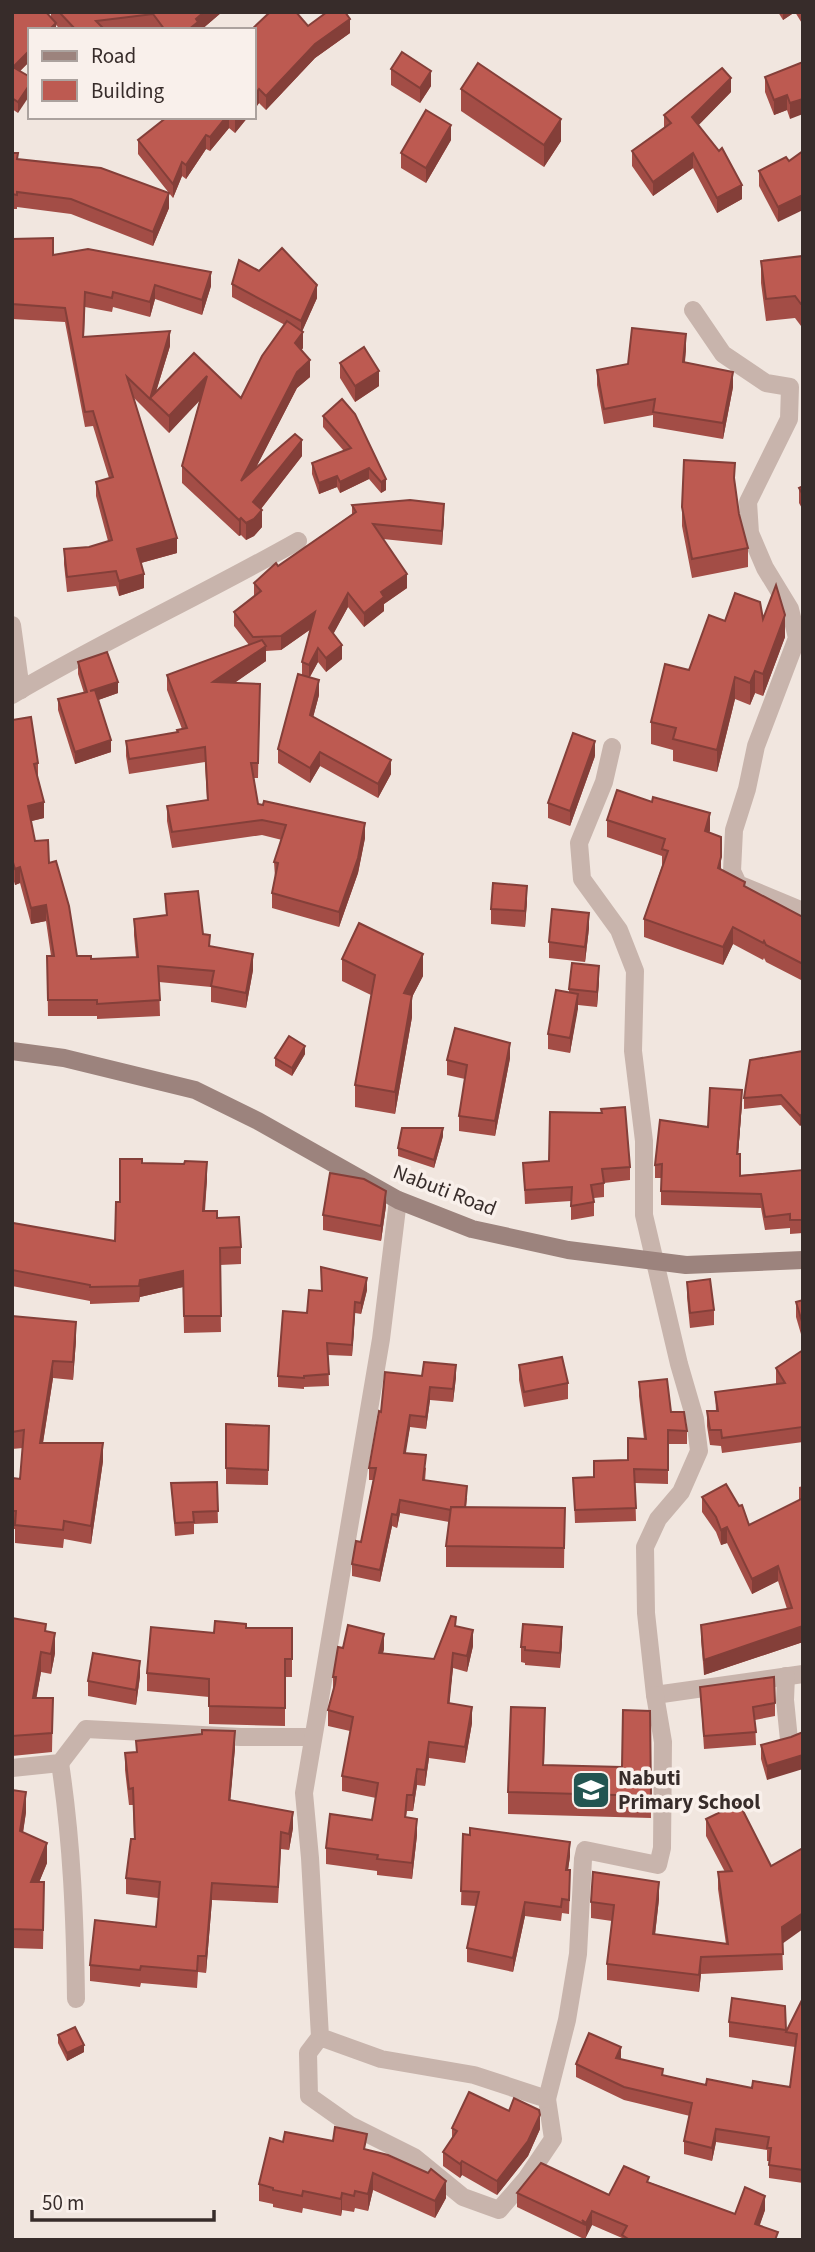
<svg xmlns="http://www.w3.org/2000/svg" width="815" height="2252" viewBox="0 0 815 2252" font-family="'Source Sans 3',sans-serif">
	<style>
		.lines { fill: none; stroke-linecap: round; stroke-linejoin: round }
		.street { stroke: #c8b4ac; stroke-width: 18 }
		.secondary { stroke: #9c837d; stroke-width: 18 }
		.wall { fill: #a34d46 }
		.shaded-wall { fill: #843f39 }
		.building { fill: #bd5a51; stroke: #843f39; stroke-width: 2 }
		.labels { text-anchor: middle; stroke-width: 7; stroke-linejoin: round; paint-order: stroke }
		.street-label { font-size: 21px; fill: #372c2a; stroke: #f9f0eb }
		.poi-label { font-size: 21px; font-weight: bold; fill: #372c2a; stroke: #f9f0eb; text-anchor: start }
	</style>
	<rect width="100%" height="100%" fill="#f1e6df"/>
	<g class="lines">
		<g class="street">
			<path d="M693 310 723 354 766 383 790 387 789 419 748 502 750 533 765 568 790 609 797 638 756 746 747 789 734 830 732 871 738 884 803 911"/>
			<path d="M12 625 21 690"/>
			<path d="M12 695C105 640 204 594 298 541"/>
			<path d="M612 747 604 782 579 843 582 879 619 930 635 971 633 1051 644 1141V1215L679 1364 695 1419 699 1451 681 1492 658 1519 645 1547 646 1613 655 1695 803 1674"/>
			<path d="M786 1676 785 1700 789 1740"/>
			<path d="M60 1763C72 1842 75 1920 76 1999"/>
			<path d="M12 1768 60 1763 86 1729 241 1737H313"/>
			<path d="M320 2037 308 2053 309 2096 350 2125 414 2157 463 2197 499 2210 526 2179 553 2139 547 2099 474 2075 381 2059 320 2037 310 1858 304 1793 381 1339 398 1200"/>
			<path d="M547 2099 567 2020 578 1954 583 1859 585 1850 658 1865 662 1848 663 1742 655 1695"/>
		</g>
		<path class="secondary" d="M12 1051 64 1058 195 1090 258 1121 398 1200 472 1229 568 1250 686 1265 803 1260"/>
	</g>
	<g class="wall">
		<path d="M12 12 51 18V12H222L201 30H61L56 25V30H30V61L20 71 18 113 12 109Z"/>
		<path d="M778 12H803V25L795 12 783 20Z"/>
		<path d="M308 26 350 33 315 58 266 110 259 103 254 110V30Z"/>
		<path d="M803 62 790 119 787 110 774 115 765 92V77Z"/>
		<path d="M391 69 431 86 420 103 391 85Z"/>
		<path d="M461 89 561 141 544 167 461 111Z"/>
		<path d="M731 92 698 125 742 199 717 213 693 168 653 196 632 166V151L664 128V115Z"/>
		<path d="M167 117H248L235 133 229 128 210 151 206 149 186 179 182 176 173 198 138 154V140Z"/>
		<path d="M451 140 426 183 401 168V153Z"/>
		<path d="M12 153 17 159 169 208 153 246 71 214 17 207V209H12Z"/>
		<path d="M786 157 778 222 759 186V171Z"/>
		<path d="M12 239 53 255 211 286 202 315 155 299 150 317 113 307 112 312 85 307 84 337 170 346 156 392 241 398 285 325 232 297V284L259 271 317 298 302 331 303 348 301 350 310 377 297 388 256 467 302 456 261 509 262 527 254 536 246 540 241 535 239 536 182 483V466L200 399 169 433 150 414V411V414L134 398 177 553 141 563 144 588 119 596 116 586 67 592 64 564V549L89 547 108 541 96 496V482L109 478 93 426 85 427 65 322 12 319Z"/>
		<path d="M803 256V326H801L795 318 766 321 761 283V261Z"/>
		<path d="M686 349 685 362 733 387 723 439 653 427V415L604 424 597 385V370L628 364Z"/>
		<path d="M340 363 379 386 355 402 340 378Z"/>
		<path d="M342 399 386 490 381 493 369 479 340 493 337 487 319 494 312 474V463L344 451 323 427V416Z"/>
		<path d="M735 483 739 514 748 548V567L692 578 682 526V507Z"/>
		<path d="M803 486V510L799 503V488Z"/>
		<path d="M352 505 444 518 442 545 383 539 407 588 384 604V611L364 627 348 607 333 634 342 659 326 672 318 662 310 677 319 695 313 717 391 774 378 798 320 766 310 783 278 763V749L302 675V662L311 629 281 650 266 651V661L234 683 260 684 258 778H254L258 804 365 838 358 873 339 927 272 908V893L275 877 274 862 282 840 262 835 172 848 167 821V806L207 800 205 762 129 774 126 756V741L177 732 182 729 167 690V675L249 645 234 626V612L254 596V583L352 514Z"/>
		<path d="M763 619 785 637 763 696 755 693 750 705 735 699 717 772 673 761V750L651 744V722L725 621Z"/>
		<path d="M78 662 118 693 98 700 111 752 75 764 58 710V699L84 693 78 674Z"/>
		<path d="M12 720 38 763V779L44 818 31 821 35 841 49 863 77 956 91 959 136 957 134 935V919L166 915 165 894 203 934 210 946 253 970 246 1008 211 1002V987L159 982 160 1016 97 1019V1016H48L47 956H51L46 921 31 924 20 883 15 885 12 875Z"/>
		<path d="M595 756 570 826 548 818V803Z"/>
		<path d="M607 820 710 830 709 833 721 837V870L745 887 803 917V981L766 962 764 958 763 960 733 944 723 965 644 937V919L662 866V856L607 837Z"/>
		<path d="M527 901 525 927 491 924V909Z"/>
		<path d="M589 928 585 962 549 958V942Z"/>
		<path d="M342 959 423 976 412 997V1017L395 1114 355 1107V1085L371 995 342 981Z"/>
		<path d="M599 981 597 1007 578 1005 570 1053 548 1049V1034L569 993V989Z"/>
		<path d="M803 1051 800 1126 781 1105 744 1109V1098Z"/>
		<path d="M305 1054 292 1076 275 1066V1058Z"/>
		<path d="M510 1058 495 1136 459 1131V1116L465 1079 447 1075V1060Z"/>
		<path d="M742 1103 738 1154 740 1175 803 1170V1233L790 1234V1228L765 1230 761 1208 661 1205V1178H655V1165Z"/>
		<path d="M443 1136 434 1168 398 1156V1148Z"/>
		<path d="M142 1163 184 1164 207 1179 205 1211 217 1218 241 1247V1264L220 1265 221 1332 184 1333 183 1287 140 1297 139 1302 90 1304V1301L12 1286V1229L115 1241 120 1202Z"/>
		<path d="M523 1163 630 1167V1180L604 1183V1197L594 1198V1216L571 1220V1201L525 1204Z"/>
		<path d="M386 1206 381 1241 323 1230V1215Z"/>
		<path d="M321 1267 367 1290 361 1314 355 1313 352 1356 328 1355 329 1386 304 1387V1389L278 1387V1376L307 1313 321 1291Z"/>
		<path d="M687 1282 714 1310V1325L690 1328 687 1297Z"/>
		<path d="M803 1300V1341L796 1317V1302Z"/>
		<path d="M12 1316 76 1340 73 1380 53 1378 43 1443 103 1461 91 1544 64 1539 63 1548 15 1543V1529H12V1478L20 1479 23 1448 12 1449Z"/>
		<path d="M803 1350V1442L722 1453 721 1446 710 1445 707 1426V1411H716L715 1392 776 1384V1368Z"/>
		<path d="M519 1365 568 1383V1399L524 1407 519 1380Z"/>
		<path d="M422 1376 456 1377 453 1402 430 1400 426 1429 410 1427 405 1453 426 1468 425 1481 467 1498 466 1507 565 1508 564 1568 446 1567V1546L449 1522 400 1513 397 1528 392 1526 380 1582 352 1576V1564L361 1542 373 1480H369V1468Z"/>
		<path d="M639 1382 671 1412 687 1431V1444H668V1484L635 1483 636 1521 575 1523 573 1478 594 1477V1461L628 1460 644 1439 639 1396Z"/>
		<path d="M226 1424 269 1426 268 1485 226 1484Z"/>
		<path d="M217 1482 218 1523 194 1524V1534L175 1536 171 1483Z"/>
		<path d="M803 1486V1642L704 1675 701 1640V1625L787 1609 778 1581 752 1594 727 1543 721 1545 716 1532 702 1512V1497L749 1525 799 1500V1487Z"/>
		<path d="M12 1618 46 1631 55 1653 51 1674 41 1672 36 1698H53L52 1752 12 1756Z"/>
		<path d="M456 1627 473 1646 467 1672 453 1668 449 1703 472 1723 465 1763 429 1758 425 1786 417 1785 413 1811H407L406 1817 417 1835 412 1879 377 1875V1871L326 1864V1848L372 1820 376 1798 342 1791V1776L350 1731 328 1726V1710L333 1692V1677L343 1648 384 1649 383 1653 434 1659Z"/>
		<path d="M246 1628H292V1677H285V1726L209 1724V1697L147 1691V1673L214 1633Z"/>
		<path d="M562 1642 560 1668 525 1665V1663L521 1662V1647Z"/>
		<path d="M140 1676 136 1705 88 1696V1681Z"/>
		<path d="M700 1687 775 1703V1716L755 1720 756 1745 704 1749Z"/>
		<path d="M650 1711 651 1818 508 1814V1792L545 1730 544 1765 622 1767Z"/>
		<path d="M791 1737 767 1780 761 1759V1745Z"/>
		<path d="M136 1741 235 1748 230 1800 293 1828 289 1850 281 1849 278 1903 212 1900 206 1973 198 1972 197 1988 141 1983 140 1987 90 1981V1965L156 1927 158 1898 126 1894V1878L134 1839 133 1805H129L125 1770V1753L136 1752Z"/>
		<path d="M12 1790 26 1812 23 1833 47 1863 39 1882 44 1902 43 1949 12 1948Z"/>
		<path d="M706 1819 782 1943 783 1970 701 1974 699 1992 607 1980V1964L612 1921 591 1918V1902L659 1899 655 1935 726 1944 718 1889V1872H725L706 1836Z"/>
		<path d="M463 1834 570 1856 568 1870 570 1884 569 1914 562 1913 561 1921 525 1916 513 1972 467 1962V1948L476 1906 461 1905Z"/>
		<path d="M803 1998V2183L769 2178V2161H767V2150L716 2142 712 2161 684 2154V2141L690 2116 624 2100 576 2077V2064L621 2059 663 2076 706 2085 752 2088 790 2087 795 2047 729 2037V2022L785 2006 786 2032Z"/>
		<path d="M58 2035 84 2052 67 2061 58 2043Z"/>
		<path d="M452 2128 540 2129 528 2156 497 2195 462 2175 460 2178 443 2166V2152L452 2139Z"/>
		<path d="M283 2142 367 2150 446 2198 435 2218 373 2190 368 2211 355 2208 354 2212 342 2210 341 2216 303 2208 302 2213 273 2207V2204L259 2201V2184Z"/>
		<path d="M649 2182 735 2214 765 2210 759 2226 778 2240H622V2238L592 2225 586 2237V2240L517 2207V2193L609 2195Z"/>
	</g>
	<g class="shaded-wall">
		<path d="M204 12H222L201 30H188L196 19Z"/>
		<path d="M783 12H795L783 20Z"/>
		<path d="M350 19V33L315 58 266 110V96L315 44Z"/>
		<path d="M56 23V30H49Z"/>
		<path d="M30 50V61L13 78V67Z"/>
		<path d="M431 71V86L420 103V88Z"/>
		<path d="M731 78V92L692 132V117Z"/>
		<path d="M30 84V95L18 113V102Z"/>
		<path d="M259 89V103L254 110V96Z"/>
		<path d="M787 95V110L774 115V100Z"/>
		<path d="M803 99V114L790 119V103Z"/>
		<path d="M226 117H229V128L210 151V137Z"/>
		<path d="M236 117H248L235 133V119Z"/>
		<path d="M561 119V141L544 167V145Z"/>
		<path d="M451 125V140L426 183V168Z"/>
		<path d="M206 135V149L186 179V165Z"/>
		<path d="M693 153V168L653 196V182Z"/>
		<path d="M182 162V176L173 198V184Z"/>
		<path d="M742 185V199L717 213V198Z"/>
		<path d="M169 193V208L153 246V232Z"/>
		<path d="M803 195V210L778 222V207Z"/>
		<path d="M211 272V286L202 315V300Z"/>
		<path d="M155 285V299L150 317V302Z"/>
		<path d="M317 285V298L301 334V321Z"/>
		<path d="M170 331V346L153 401 150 398V414V399Z"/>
		<path d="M303 332V348L295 360V343Z"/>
		<path d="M686 334V349L683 377V362Z"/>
		<path d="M310 360V377L297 388 241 497V481L297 372Z"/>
		<path d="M379 371V386L355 402V386Z"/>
		<path d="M733 372V387L723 439V423Z"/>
		<path d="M207 376V393L169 433V416Z"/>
		<path d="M302 440V456L253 519V502Z"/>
		<path d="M369 468V479L340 493V482Z"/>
		<path d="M337 476V487L319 494V483Z"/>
		<path d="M386 479V490L381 493V482Z"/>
		<path d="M444 504V518L442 545V531Z"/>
		<path d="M262 510V527L254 536 246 540V523Z"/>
		<path d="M241 518V535L239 536V520Z"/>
		<path d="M177 538V553L137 564V549Z"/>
		<path d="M144 574V588L119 596V581Z"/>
		<path d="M407 574V588L384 604V611L364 627V613L381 592Z"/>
		<path d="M348 593V607L329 642V628Z"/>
		<path d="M315 612V626L281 650V636Z"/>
		<path d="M785 615V637L763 696V674Z"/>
		<path d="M342 645V659L326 672V658Z"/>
		<path d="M266 646V661L213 698V682Z"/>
		<path d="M318 648V662L309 678V665Z"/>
		<path d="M755 671V693L750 705V683Z"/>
		<path d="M735 677V699L717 772V750Z"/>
		<path d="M319 680V695L310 729V715Z"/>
		<path d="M118 682V693L90 703V691Z"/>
		<path d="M111 740V752L75 764V752Z"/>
		<path d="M595 741V756L570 826V811Z"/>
		<path d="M320 752V766L310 783V768Z"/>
		<path d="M391 760V774L378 798V784Z"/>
		<path d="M44 802V818L28 822V806Z"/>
		<path d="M710 813V830L705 848V831Z"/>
		<path d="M365 823V838L358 873 339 927V912Z"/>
		<path d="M721 857V874L718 868Z"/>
		<path d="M20 867V883L15 885V869Z"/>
		<path d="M527 886V901L525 927V911Z"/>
		<path d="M46 905V921L31 924V908Z"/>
		<path d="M589 913V928L585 962V947Z"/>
		<path d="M733 927V944L723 965V947Z"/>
		<path d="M253 954V970L246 1008V993Z"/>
		<path d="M423 954V976L412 997V1017L395 1114V1092L404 993Z"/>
		<path d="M599 966V981L597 1007V992Z"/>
		<path d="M578 994V1009L570 1053V1038Z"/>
		<path d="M510 1043V1058L495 1136V1121Z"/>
		<path d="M305 1046V1054L292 1076V1068Z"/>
		<path d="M742 1090V1103L737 1168V1154Z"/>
		<path d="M803 1113V1124L800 1126V1116Z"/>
		<path d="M443 1128V1136L434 1168V1160Z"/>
		<path d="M207 1162V1179L203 1228V1211Z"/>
		<path d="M386 1191V1206L381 1241V1226Z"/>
		<path d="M183 1271V1287L140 1297 139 1302 140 1280Z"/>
		<path d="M367 1278V1290L361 1314V1303Z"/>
		<path d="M355 1302V1313L352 1356V1345Z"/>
		<path d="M76 1322V1340L73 1380V1362Z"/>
		<path d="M53 1361V1378L40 1461V1443Z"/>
		<path d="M456 1365V1377L453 1402V1389Z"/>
		<path d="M430 1387V1400L426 1429V1417Z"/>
		<path d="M410 1415V1427L404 1465V1453Z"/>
		<path d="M103 1443V1461L91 1544V1526Z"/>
		<path d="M400 1500V1513L397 1528V1515Z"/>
		<path d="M392 1514V1526L380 1582V1570Z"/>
		<path d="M727 1527V1543L721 1545V1530Z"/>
		<path d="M778 1566V1581L752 1594V1579Z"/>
		<path d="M803 1626V1642L704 1675V1660Z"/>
		<path d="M562 1627V1642L560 1668V1653Z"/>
		<path d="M473 1630V1646L467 1672V1656Z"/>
		<path d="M55 1633V1653L51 1674V1654Z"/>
		<path d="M384 1634V1649L379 1668V1653Z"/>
		<path d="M41 1652V1672L33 1718V1698Z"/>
		<path d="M453 1653V1668L448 1719V1703Z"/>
		<path d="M140 1661V1676L136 1705V1690Z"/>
		<path d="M472 1707V1723L465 1763V1747Z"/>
		<path d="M235 1731V1748L229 1816V1800Z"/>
		<path d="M429 1742V1758L425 1786V1770Z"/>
		<path d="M803 1755V1769L767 1780V1766Z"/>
		<path d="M417 1769V1785L413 1811V1795Z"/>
		<path d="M26 1792V1812L20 1851V1831Z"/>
		<path d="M293 1812V1828L289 1850V1834Z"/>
		<path d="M417 1819V1835L412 1879V1863Z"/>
		<path d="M570 1842V1856L566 1884V1870Z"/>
		<path d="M47 1843V1863L31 1902V1882Z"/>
		<path d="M659 1882V1899L653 1951V1934Z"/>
		<path d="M212 1883V1900L206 1973V1956Z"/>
		<path d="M525 1902V1916L513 1972V1958Z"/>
		<path d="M803 1913V1929L782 1944V1927Z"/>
		<path d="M701 1957V1974L699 1992V1975Z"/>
		<path d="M84 2045V2052L67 2061V2053Z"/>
		<path d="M621 2047V2061L616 2058Z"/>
		<path d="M540 2115V2129L528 2156 497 2195V2181Z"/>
		<path d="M716 2129V2142L712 2161V2148Z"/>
		<path d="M462 2161V2175L460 2178V2164Z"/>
		<path d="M373 2173V2190L368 2211V2194Z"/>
		<path d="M446 2181V2198L435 2218V2201Z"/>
		<path d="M342 2193V2210L341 2216V2199Z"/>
		<path d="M765 2196V2210L755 2239V2224Z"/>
		<path d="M592 2211V2225L586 2237V2223Z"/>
	</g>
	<g class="building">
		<path d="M12 12H46L56 23 49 30H30V50L13 67 30 77V84L18 102 12 98Z"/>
		<path d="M59 12H204L196 19 198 22 188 30H165L153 14 96 21 105 30H76Z"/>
		<path d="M270 12H296L308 26 327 12H345L350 19 315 44 266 96 259 89 254 96V30H251Z"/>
		<path d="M402 52 431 71 420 88 391 69Z"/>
		<path d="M803 62V99L790 103 787 95 774 100 765 77Z"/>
		<path d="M478 63 561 119 544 145 461 89Z"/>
		<path d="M722 68 731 78 692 117 719 151 722 148 742 185 717 198 693 153 653 182 632 151 671 123 664 115Z"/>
		<path d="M426 110 451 125 426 168 401 153Z"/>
		<path d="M167 117H226L210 137 206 135 186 165 182 162 173 184 138 140Z"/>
		<path d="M803 151V195L778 207 759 171 786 157 789 161Z"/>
		<path d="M12 153H18L17 159 101 168 169 193 153 232 71 199 17 192V195L12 194Z"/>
		<path d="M53 238V255L88 249 211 272 202 300 155 285 150 302 113 292 112 298 85 292 83 337 170 331 150 399 127 377 177 538 137 549 144 574 119 581 116 571 67 577 64 549 89 547 112 540 96 482 113 477 93 411 85 412 65 308 12 304V239Z"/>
		<path d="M282 248 317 285 301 321 232 284 239 260 259 271Z"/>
		<path d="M803 256V304H801L795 296 766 299 761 261Z"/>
		<path d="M287 321 303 332 295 343 310 360 297 372 241 481 295 434 302 440 253 502 262 510 254 519 246 523 241 518 239 520 182 466 207 376 169 416 150 398 194 353 241 398 262 356Z"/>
		<path d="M632 328 686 334 683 362 733 372 723 423 653 412 655 399 604 409 597 370 628 364Z"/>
		<path d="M364 347 379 371 355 386 340 363Z"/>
		<path d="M342 399 355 414 386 479 381 482 369 468 340 482 337 476 319 483 312 463 351 448 323 416Z"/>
		<path d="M684 460 735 463 734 478 739 514 748 548 692 559 682 507Z"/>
		<path d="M803 486V495L799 488Z"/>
		<path d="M410 500 444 504 442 531 373 524 407 574 381 592 384 597 364 613 348 593 329 628 342 645 326 658 318 648 309 665 302 662 315 612 281 636 253 637 234 612 261 591 254 583 276 563 278 566 356 512 352 505Z"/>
		<path d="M776 585 785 615 763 674 755 671 750 683 735 677 717 750 673 739 676 728 651 722 665 664 689 670 709 615 725 621 735 593 760 602 763 619Z"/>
		<path d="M262 640 266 646 213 682 260 684 258 763H251L258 804 263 805 264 801 365 823 358 858 339 912 272 893 278 863 274 862 286 825 262 820 172 832 167 806 208 800 205 747 129 759 126 741 178 732 177 730 187 728 167 675Z"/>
		<path d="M107 652 118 682 90 691 95 690 111 740 75 752 58 699 87 692 78 662Z"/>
		<path d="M298 674 319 680 310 715 391 760 378 784 320 752 310 768 278 749Z"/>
		<path d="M31 717 38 763 34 764 44 802 28 806 35 841 48 840 49 863 56 861 69 906 77 956H91V959L138 957 134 919 167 915 165 894 198 891 203 934 210 935 209 946 253 954 246 993 211 986 214 971 158 966 160 1000 97 1004V1000H48L47 956H54L46 905 31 908 20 867 15 869 12 859V720Z"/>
		<path d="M573 733 595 741 570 811 548 803Z"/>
		<path d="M617 790 652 802 653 797 710 813 705 831 721 837V857L718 868 745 882 744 886 803 917V964L766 945 764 941 763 943 733 927 723 947 644 919 668 851 662 849 665 839 607 820Z"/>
		<path d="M493 883 527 886 525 911 491 909Z"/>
		<path d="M552 909 589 913 585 947 549 942Z"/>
		<path d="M359 923 423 954 404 993 412 995 395 1092 355 1085 375 975 342 959Z"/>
		<path d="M572 963 599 966 597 992 569 989Z"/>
		<path d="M556 990 578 994 570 1038 548 1034Z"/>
		<path d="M455 1028 510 1043 495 1121 459 1116 467 1065 447 1060Z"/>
		<path d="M289 1036 305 1046 292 1068 275 1058Z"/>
		<path d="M803 1051V1113L800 1116 781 1095 744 1098 750 1060Z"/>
		<path d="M710 1088 742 1090 737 1154H740V1176L803 1170V1220H790V1214L765 1217 761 1194 661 1191 662 1164 655 1165 660 1120 708 1127Z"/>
		<path d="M625 1107 630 1167 602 1169 604 1183 591 1185 594 1202 571 1206 572 1187 525 1190 523 1163 549 1161 550 1112 602 1113 601 1109Z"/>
		<path d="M402 1128H443L434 1160 398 1148Z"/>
		<path d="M120 1159H142V1163L184 1164 185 1161 207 1162 203 1211H217V1218L239 1217 241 1247 220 1248 221 1316H184L183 1271 140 1280 139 1286 90 1287V1285L12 1270V1229L13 1223 115 1241 116 1202H120Z"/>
		<path d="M330 1173 364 1179 386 1191 381 1226 323 1215Z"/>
		<path d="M321 1267 367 1278 361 1303 355 1302 352 1345 327 1343 329 1374 304 1376V1378L278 1376 283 1311 307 1313 309 1290 322 1291Z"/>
		<path d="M710 1279 714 1310 690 1313 687 1282Z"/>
		<path d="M803 1300V1325L796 1302Z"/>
		<path d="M12 1316 76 1322 73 1362 53 1361 40 1443H103L91 1526 64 1521 63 1530 15 1525 16 1511H12V1478L20 1479 24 1430 12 1432Z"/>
		<path d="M803 1350V1427L722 1438 721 1430H710L707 1411H718L715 1392 785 1383 776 1368Z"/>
		<path d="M562 1357 568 1383 524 1392 519 1365Z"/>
		<path d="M424 1362 456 1365 453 1389 430 1387 426 1417 410 1415 404 1453 426 1455 423 1480 467 1486 465 1507H451V1510L400 1500 397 1515 392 1514 380 1570 352 1564 356 1541 361 1542 376 1468H369L379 1411 381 1412 385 1372 422 1376Z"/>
		<path d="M667 1379 671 1412H684L687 1431 668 1430V1470L634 1469 636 1508 575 1510 573 1478 594 1477V1461L628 1460V1438L646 1439 639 1382Z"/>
		<path d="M226 1424 269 1426 268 1470 226 1468Z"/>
		<path d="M217 1482 218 1511 193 1512 194 1522 175 1523 171 1483Z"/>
		<path d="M726 1484 739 1506 742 1505 749 1525 803 1498V1626L704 1660 701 1625 792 1608 778 1566 752 1579 727 1527 721 1530 716 1517 702 1497Z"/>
		<path d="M451 1507 565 1508 564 1548 446 1546Z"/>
		<path d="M451 1616 456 1617 455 1626 473 1630 467 1656 453 1653 448 1703 472 1707 465 1747 429 1742 425 1770 417 1769 413 1795H407L405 1817 417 1819 412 1863 377 1859 378 1855 326 1848 330 1814 372 1820 378 1783 342 1776 353 1717 328 1710 335 1684 336 1677H333L338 1647 343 1648 348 1625 384 1634 379 1653 434 1659Z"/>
		<path d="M12 1618 46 1624 45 1631 55 1633 51 1654 41 1652 33 1698H53L52 1733 12 1736Z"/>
		<path d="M215 1621 246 1624V1628H292V1659H285V1708L209 1706V1679L147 1673 151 1627 214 1633Z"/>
		<path d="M523 1624 562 1627 560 1653 525 1650V1647H521Z"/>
		<path d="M93 1653 140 1661 136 1690 88 1681Z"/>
		<path d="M774 1677 775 1703 753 1707 756 1732 704 1736 700 1687Z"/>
		<path d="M511 1707 545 1708 543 1765 622 1767 623 1710 650 1711 651 1796 508 1792Z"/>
		<path d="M202 1730 235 1731 229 1800 293 1812 289 1834 281 1832 278 1887 212 1883 206 1956H198L197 1971 141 1966 140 1970 90 1965 95 1920 156 1927 160 1882 126 1878 131 1839H135L133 1788 129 1789 125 1753 137 1752 136 1741 202 1734Z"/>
		<path d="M803 1732V1755L767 1766 761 1745 791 1737Z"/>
		<path d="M12 1790 26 1792 20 1831 47 1843 31 1882H44L43 1930 12 1929Z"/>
		<path d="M739 1803 771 1866 803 1848V1913L782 1927 783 1954 701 1957 699 1975 607 1964 614 1905 591 1902 593 1872 659 1882 653 1934 728 1944 718 1872 732 1871 706 1819Z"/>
		<path d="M470 1828 570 1842 566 1870H570L569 1900 562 1899 561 1907 525 1902 513 1958 467 1948 479 1892 461 1891 463 1834 470 1835Z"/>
		<path d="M732 1998 785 2006 786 2030 729 2022Z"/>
		<path d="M803 1998V2170L769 2165 771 2148H767L769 2137 716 2129 712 2148 684 2141 692 2103 624 2087 576 2064 589 2033 621 2047 616 2058 663 2069 662 2075 706 2085 707 2079 752 2088 753 2081 790 2087 797 2034 786 2032Z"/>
		<path d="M75 2027 84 2045 67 2053 58 2035Z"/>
		<path d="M469 2092 509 2111 514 2098 539 2110 540 2115 528 2141 497 2181 462 2161 460 2164 443 2152 457 2131 452 2128Z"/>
		<path d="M335 2127 367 2134 364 2149 388 2155 428 2173 431 2169 446 2181 435 2201 373 2173 368 2194 355 2191 354 2196 342 2193 341 2199 303 2191 302 2196 273 2190V2188L259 2184 270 2138 283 2142 285 2132 333 2141Z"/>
		<path d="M541 2163 609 2195 624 2166 649 2177 647 2182 735 2214 745 2187 765 2196 755 2224 778 2232 775 2240H630L622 2235 627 2226 592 2211 586 2223 582 2220 586 2225 517 2193Z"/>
	</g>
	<defs>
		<g id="school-square" transform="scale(2.0125)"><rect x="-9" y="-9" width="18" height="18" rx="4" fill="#235551" stroke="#f9f0eb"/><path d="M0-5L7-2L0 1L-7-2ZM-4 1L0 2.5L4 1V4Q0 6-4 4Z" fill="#fff"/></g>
	</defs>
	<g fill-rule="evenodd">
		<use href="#school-square" x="591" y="1790"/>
	</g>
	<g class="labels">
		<g class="street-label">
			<text transform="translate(445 1190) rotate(21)" y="7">Nabuti Road</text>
		</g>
		<g class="poi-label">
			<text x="618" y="1785">Nabuti<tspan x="618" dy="24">Primary School</tspan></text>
		</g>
	</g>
	<rect width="815" height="2252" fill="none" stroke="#372c2a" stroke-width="28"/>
	<rect x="28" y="28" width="228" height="91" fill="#f9f0eb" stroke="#aba29e" stroke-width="2"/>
	<rect x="42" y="51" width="35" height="10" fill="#9c837d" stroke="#aba29e" stroke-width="2"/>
	<text x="91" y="63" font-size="21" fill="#372c2a">Road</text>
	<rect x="42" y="80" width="35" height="21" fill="#bd5a51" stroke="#aba29e" stroke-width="2"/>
	<text x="91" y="98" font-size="21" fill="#372c2a">Building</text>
	<path d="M32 2210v10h182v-10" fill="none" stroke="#372c2a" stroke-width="3.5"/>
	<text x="42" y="2210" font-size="21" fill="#372c2a" stroke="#f9f0eb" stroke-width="5" paint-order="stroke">50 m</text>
</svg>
